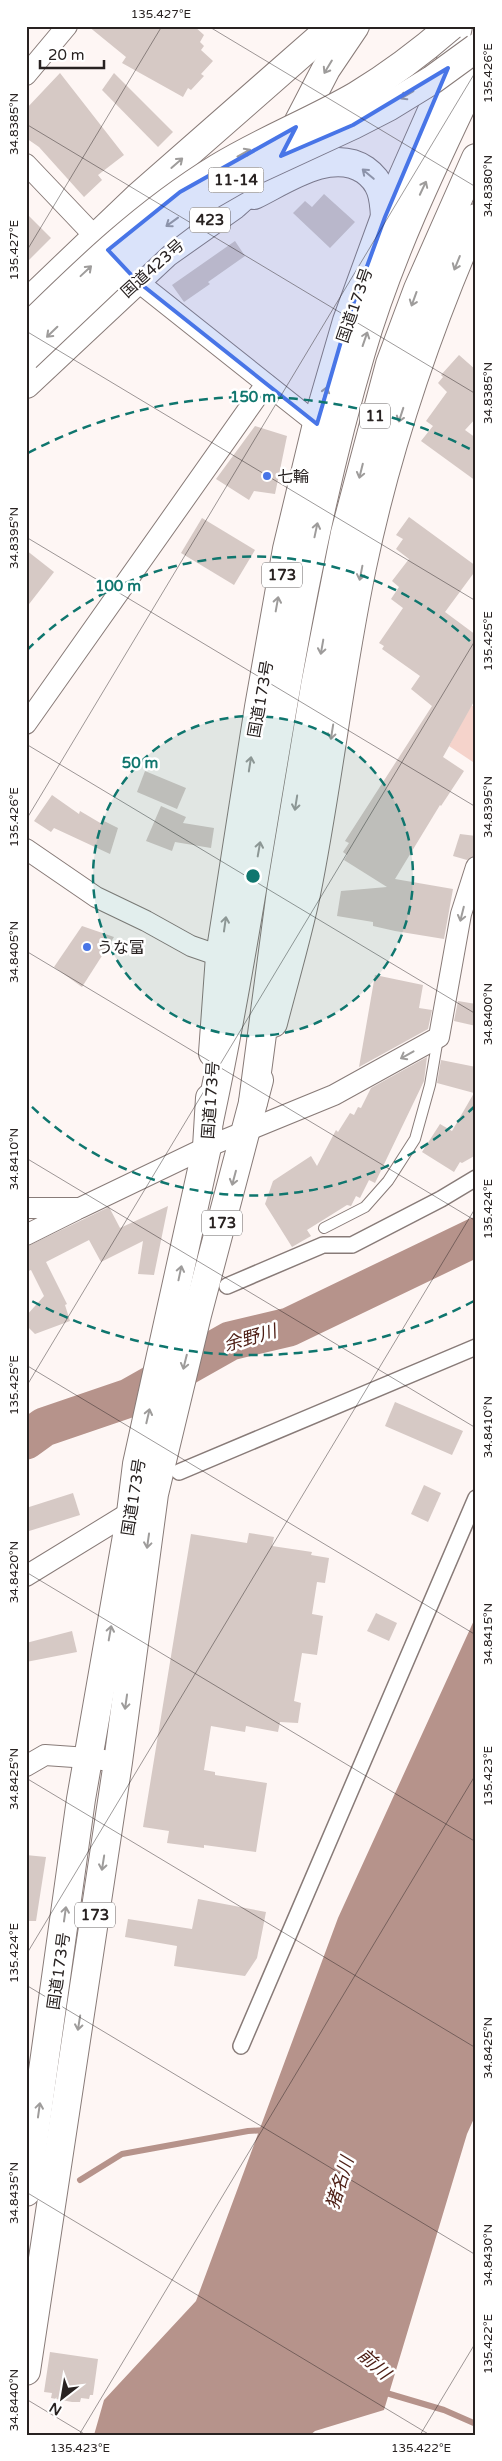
<svg xmlns="http://www.w3.org/2000/svg" width="502" height="2461" viewBox="0 0 502 2461" font-family="'Varela Round','Noto Sans JP',sans-serif">
	<style>
		.green { fill: #f5d3cb }
		.water { fill: #b6938b }
		.lines { fill: none; stroke-linecap: round; stroke-linejoin: round }
		.stream { stroke: #b6938b; stroke-width: 6 }
		.river { stroke: #b6938b; stroke-width: 39 }
		.building { fill: #d6c9c5 }
		.service-casing { stroke: #887b78; stroke-width: 12 }
		.pedestrian-casing { stroke: #887b78; stroke-width: 18 }
		.minor-casing { stroke: #887b78; stroke-width: 22 }
		.trunk-casing { stroke: #887b78; stroke-width: 30 }
		.motorway-casing { stroke: #887b78; stroke-width: 30 }
		.service { stroke: #fff; stroke-width: 10 }
		.pedestrian { stroke: #fff; stroke-width: 15 }
		.minor { stroke: #fff; stroke-width: 20 }
		.trunk { stroke: #fff; stroke-width: 28 }
		.motorway { stroke: #fff; stroke-width: 28 }
		.motorway-bridge-casing { stroke: #887b78; stroke-width: 30; stroke-linecap: butt }
		.motorway-bridge { stroke: #fff; stroke-width: 28 }
		.oneway { stroke: #9e9c9b }
		.marked { fill: #4875e7; fill-opacity: 0.2; stroke: #4875e7; stroke-width: 4; stroke-linejoin: round }
		.ticks { fill: none; stroke: #282221; stroke-width: 1; stroke-opacity: 0.45 }
		.ring { fill: none; stroke: #0f766e; stroke-width: 2.5; stroke-dasharray: 9 6 }
		.poi-dot { fill: #4875e7; stroke: #fff; stroke-width: 2 }
		.labels { text-anchor: middle; stroke-width: 5; stroke-linejoin: round; paint-order: stroke }
		.shield { fill: #fff; stroke: #686464; stroke-width: 1 }
		.shield-label { font-size: 15px; font-weight: bold; fill: #282221 }
		.street-label { font-size: 16px; fill: #282221; stroke: #fff }
		.poi-label { font-size: 16px; fill: #282221; stroke: #fff; text-anchor: start }
		.water-label { font-size: 18px; font-style: italic; fill: #4d1e14; stroke: #fff }
		.centre { fill: #0f766e; stroke: #fff; stroke-width: 2.5 }
		.ring-label { font-size: 15px; text-anchor: middle; font-weight: bold; fill: #0f766e; stroke: #fff; stroke-width: 5; stroke-linejoin: round; paint-order: stroke }
		.neatline { fill: none; stroke: #282221; stroke-width: 2 }
		.ticks-label { font-size: 12px; text-anchor: middle; fill: #282221 }
	</style>
	<rect width="100%" height="100%" fill="#fef6f4"/>
	<path class="green" d="M471 705 476 708V764L449 746Z"/>
	<path class="water" d="M476 1616V2114L467 2134 384 2410 315 2431 310 2435H94L104 2400 196 2301 338 1918Z"/>
	<g class="lines">
		<g class="stream">
			<path d="M80 2180 122 2154 248 2131 266 2130"/>
			<path d="M383 2392 444 2410 476 2424"/>
		</g>
		<path class="river" d="M26 1440 44 1427 129 1398 230 1341 289 1327 476 1237"/>
	</g>
	<g class="building">
		<path d="M88 26H194L204 35 200 42 204 46 201 50 213 61 201 74 204 76 191 90 188 88 183 97 122 63 126 57Z"/>
		<path d="M60 73 124 155 98 175 102 180 84 197 39 147 26 138V109Z"/>
		<path d="M114 73 173 132 158 147 102 90Z"/>
		<path d="M324 194 355 222 330 248 293 213 305 201 312 207Z"/>
		<path d="M26 213 51 238 26 263Z"/>
		<path d="M235 241 245 256 208 282 210 284 184 302 172 285Z"/>
		<path d="M459 355 476 370V418L465 430 476 438V481L421 441 433 426 426 421 447 392 438 383 443 377 441 375Z"/>
		<path d="M255 426 287 436 275 494 254 491 249 500 216 479Z"/>
		<path d="M409 517 476 566V570L445 612 476 635V698L443 757 464 771 441 806 440 805 395 879 453 889 444 939 395 931 373 926V922L337 916 341 891 387 887 344 860 347 855 343 852 349 843 345 841 432 706 411 689 420 676 382 649 384 646 379 643 403 608 391 599 399 587 392 581 409 559 396 549 403 539 396 535Z"/>
		<path d="M202 518 255 550 234 585 181 553Z"/>
		<path d="M26 550 54 572 26 608Z"/>
		<path d="M145 771 186 788 177 809 137 792Z"/>
		<path d="M52 795 79 814 80 811 102 824 104 821 118 828 110 854 54 828 51 832 34 821Z"/>
		<path d="M161 806 186 817 183 823 214 828 211 848 175 842 172 851 146 841Z"/>
		<path d="M460 834 476 836V855L467 860 453 856Z"/>
		<path d="M82 926 114 937 82 987 54 967Z"/>
		<path d="M375 975 423 985 419 1008 432 1010 428 1029 359 1067Z"/>
		<path d="M458 1001 476 1004V1026L454 1021Z"/>
		<path d="M427 1057 424 1081 375 1183 369 1180 360 1198 356 1196 351 1206 347 1205 307 1230 311 1236 292 1247 265 1204 273 1181 311 1156 317 1166 336 1130 338 1132 350 1113 354 1115 358 1107 361 1108 371 1088Z"/>
		<path d="M441 1060 476 1067V1155L462 1163 460 1162 454 1172 422 1152 440 1124 452 1131 474 1093 437 1083Z"/>
		<path d="M168 1206 154 1275 138 1274 143 1241 101 1262 89 1240 46 1262 67 1304 65 1305 70 1321 35 1334 26 1325V1316L44 1296 31 1270 26 1272V1247L109 1207 120 1228Z"/>
		<path d="M395 1402 463 1431 452 1455 385 1426Z"/>
		<path d="M424 1485 441 1493 428 1522 411 1514Z"/>
		<path d="M73 1493 80 1515 26 1532V1508Z"/>
		<path d="M249 1533 274 1537 272 1546 312 1552 311 1555 329 1558 325 1583 317 1582 312 1614 323 1616 317 1655 302 1653 294 1701 301 1703 298 1723 280 1722 278 1732 246 1726 245 1732 211 1726 204 1770 215 1772V1775L267 1783 256 1852 204 1845V1848L167 1843 169 1831 143 1827 191 1534 247 1543Z"/>
		<path d="M376 1613 397 1623 389 1641 367 1631Z"/>
		<path d="M72 1631 77 1652 26 1662V1643Z"/>
		<path d="M26 1855 46 1857 36 1921H26Z"/>
		<path d="M198 1899 266 1912 257 1958 245 1976 174 1966 177 1946 125 1937 128 1919 192 1929Z"/>
		<path d="M50 2352 98 2359 93 2395H90L89 2399 81 2398 80 2402H72L51 2398 52 2393 44 2392Z"/>
	</g>
	<g class="lines">
		<g class="service-casing">
			<path id="service" d="M324 1228 365 1207 388 1181 415 1139 430 1085 438 1038"/>
		</g>
		<g class="pedestrian-casing">
			<g id="pedestrian">
				<path d="M227 1286 323 1245H352L441 1199 476 1178"/>
				<path d="M179 1472 476 1347"/>
				<path d="M241 2046 476 1498"/>
			</g>
		</g>
		<g class="minor-casing">
			<g id="minor">
				<path d="M26 75 67 26"/>
				<path d="M26 164 104 246"/>
				<path d="M128 271 137 281 317 424"/>
				<path d="M26 724 266 384"/>
				<path d="M26 849 96 897 146 921 191 946 220 956"/>
				<path d="M26 1208H80L207 1147 334 1095 439 1037 461 914 476 867"/>
				<path d="M26 1235 76 1210"/>
				<path d="M26 1576 137 1508"/>
				<path d="M26 1766 45 1755 88 1758 118 1762"/>
			</g>
		</g>
		<g class="trunk-casing">
			<g id="trunk">
				<path d="M254 195C285 180 331 147 365 170 382 182 384 197 385 217"/>
				<path d="M26 304 138 197 333 26"/>
				<path d="M26 384 166 253 234 205 267 175 281 156 326 69 355 26"/>
				<path d="M273 1023C284 980 297 937 306 894 328 785 339 676 362 567 387 447 427 330 476 218"/>
				<path d="M213 1053 220 956 259 707 287 549 317 424 347 321 385 217 438 97 450 64 458 26"/>
				<path d="M26 2192 81 1799 131 1513 137 1464 207 1147 210 1098"/>
				<path d="M26 2371 118 1762 154 1494 197 1315 259 1080"/>
			</g>
		</g>
		<g class="motorway-casing">
			<g id="motorway">
				<path d="M253 1102 281 891 315 686 345 533 390 364 418 289 476 158"/>
				<path d="M209 1121C264 865 287 603 361 352 389 256 433 165 476 75"/>
			</g>
		</g>
		<use href="#service" class="service"/>
		<use href="#pedestrian" class="pedestrian"/>
		<use href="#minor" class="minor"/>
		<use href="#trunk" class="trunk"/>
		<use href="#motorway" class="motorway"/>
		<g class="motorway-bridge-casing">
			<g id="motorway-bridge">
				<path d="M26 329C86 270 146 212 218 168 262 141 311 122 356 96 389 76 421 52 451 26"/>
				<path d="M26 357 155 235 200 201 247 174 353 125 388 107 432 80 476 48"/>
			</g>
		</g>
		<use href="#motorway-bridge" class="motorway-bridge"/>
	</g>
	<defs><path id="oneway-shaft" d="M-6 0H5M1.5-3L5.5 0L1.5 3" fill="none" stroke-width="1.6" stroke-linecap="round" stroke-linejoin="round" transform="scale(1.25)"/></defs>
	<g class="oneway">
		<use href="#oneway-shaft" transform="translate(328 67) rotate(121)"/>
		<use href="#oneway-shaft" transform="translate(407 95) rotate(149)"/>
		<use href="#oneway-shaft" transform="translate(244 153) rotate(-29)"/>
		<use href="#oneway-shaft" transform="translate(177 163) rotate(-41)"/>
		<use href="#oneway-shaft" transform="translate(368 174) rotate(-140)"/>
		<use href="#oneway-shaft" transform="translate(423 188) rotate(-65)"/>
		<use href="#oneway-shaft" transform="translate(172 222) rotate(144)"/>
		<use href="#oneway-shaft" transform="translate(457 263) rotate(112)"/>
		<use href="#oneway-shaft" transform="translate(86 271) rotate(-43)"/>
		<use href="#oneway-shaft" transform="translate(414 299) rotate(110)"/>
		<use href="#oneway-shaft" transform="translate(52 332) rotate(136)"/>
		<use href="#oneway-shaft" transform="translate(365 339) rotate(-71)"/>
		<use href="#oneway-shaft" transform="translate(325 394) rotate(-74)"/>
		<use href="#oneway-shaft" transform="translate(401 415) rotate(108)"/>
		<use href="#oneway-shaft" transform="translate(361 471) rotate(104)"/>
		<use href="#oneway-shaft" transform="translate(316 530) rotate(-78)"/>
		<use href="#oneway-shaft" transform="translate(361 573) rotate(101)"/>
		<use href="#oneway-shaft" transform="translate(277 604) rotate(-80)"/>
		<use href="#oneway-shaft" transform="translate(322 647) rotate(100)"/>
		<use href="#oneway-shaft" transform="translate(332 732) rotate(99)"/>
		<use href="#oneway-shaft" transform="translate(250 764) rotate(-81)"/>
		<use href="#oneway-shaft" transform="translate(296 803) rotate(99)"/>
		<use href="#oneway-shaft" transform="translate(259 849) rotate(-80)"/>
		<use href="#oneway-shaft" transform="translate(462 914) rotate(104)"/>
		<use href="#oneway-shaft" transform="translate(225 924) rotate(-82)"/>
		<use href="#oneway-shaft" transform="translate(407 1055) rotate(151)"/>
		<use href="#oneway-shaft" transform="translate(234 1178) rotate(105)"/>
		<use href="#oneway-shaft" transform="translate(180 1273) rotate(-78)"/>
		<use href="#oneway-shaft" transform="translate(185 1362) rotate(104)"/>
		<use href="#oneway-shaft" transform="translate(148 1416) rotate(-77)"/>
		<use href="#oneway-shaft" transform="translate(148 1541) rotate(98)"/>
		<use href="#oneway-shaft" transform="translate(110 1633) rotate(-80)"/>
		<use href="#oneway-shaft" transform="translate(126 1702) rotate(98)"/>
		<use href="#oneway-shaft" transform="translate(103 1863) rotate(99)"/>
		<use href="#oneway-shaft" transform="translate(65 1914) rotate(-82)"/>
		<use href="#oneway-shaft" transform="translate(79 2023) rotate(99)"/>
		<use href="#oneway-shaft" transform="translate(39 2110) rotate(-82)"/>
	</g>
	<path class="marked" d="M448 68 385 217 347 321 317 424 137 281 108 250 180 192 296 127 281 156 353 125Z"/>
	<path class="ticks" d="M208 26 476 187M26 124 476 394M26 252 162 26M26 331 476 601M26 537 476 807M26 744 476 1014M26 820 476 71M26 951 476 1221M26 1158 476 1428M26 1365 476 1635M26 1387 476 639M26 1572 476 1842M26 1778 476 2048M26 1955 476 1207M26 1985 476 2255M26 2192 430 2435M26 2399 86 2435M79 2435 476 1774M420 2435 476 2342"/>
	<circle cx="253" cy="876" r="160" fill="#0f766e" fill-opacity=".12"/>
	<g class="ring">
		<circle cx="253" cy="876" r="160"/>
		<path d="M475 1106A320 320 0 0 1 27 1102M27 650A320 320 0 0 1 475 646"/>
		<path d="M474 1301A479 479 0 0 1 28 1299M28 453A479 479 0 0 1 474 451"/>
	</g>
	<g class="poi-dot">
		<circle cx="267" cy="476" r="5"/>
		<circle cx="87" cy="947" r="5"/>
	</g>
	<g class="labels">
		<g class="shield">
			<rect x="208.5" y="167.5" width="55" height="25" rx="4"/>
			<rect x="190" y="207.5" width="40" height="25" rx="4"/>
			<rect x="360" y="403.5" width="30" height="25" rx="4"/>
			<rect x="262" y="562.5" width="40" height="25" rx="4"/>
			<rect x="202" y="1210.5" width="40" height="25" rx="4"/>
			<rect x="75" y="1902.5" width="40" height="25" rx="4"/>
		</g>
		<g class="shield-label">
			<text x="236" y="185">11-14</text>
			<text x="210" y="225">423</text>
			<text x="375" y="421">11</text>
			<text x="282" y="580">173</text>
			<text x="222" y="1228">173</text>
			<text x="95" y="1920">173</text>
		</g>
		<g class="street-label">
			<text transform="translate(152 268) rotate(-42)" y="6">国道423号</text>
			<text transform="translate(354 305) rotate(-71)" y="6">国道173号</text>
			<text transform="translate(260 699) rotate(-80)" y="6">国道173号</text>
			<text transform="translate(210 1100) rotate(-86)" y="6">国道173号</text>
			<text transform="translate(133 1497) rotate(-81)" y="6">国道173号</text>
			<text transform="translate(58 1971) rotate(-82)" y="6">国道173号</text>
		</g>
		<g class="poi-label">
			<text x="277" y="482">七輪</text>
			<text x="97" y="953">うな富</text>
		</g>
		<g class="water-label">
			<text transform="translate(250 1338) rotate(-16)" y="6">余野川</text>
			<text transform="translate(340 2183) rotate(-73)" y="6">猪名川</text>
			<text transform="translate(374 2364) rotate(42)" y="6">前川</text>
		</g>
	</g>
	<circle cx="253" cy="876" r="8" class="centre"/>
	<g class="ring-label">
		<text x="253" y="402">150 m</text>
		<text x="118" y="591">100 m</text>
		<text x="140" y="768">50 m</text>
	</g>
	<rect width="502" height="2461" fill="none" stroke="#ffffff" stroke-width="55"/>
	<g transform="translate(62 2398) rotate(211)" stroke="#ffffff" stroke-width="4" paint-order="stroke">
	<path d="M0-4L9 19L0 12L-9 19Z" fill="#282221"/>
	<text y="-8" font-size="14" font-weight="bold" text-anchor="middle" fill="#282221">N</text>
	</g>
	<path d="M40 60v8h64v-8" fill="none" stroke="#282221" stroke-width="2.5"/>
	<text x="48" y="60" font-size="15" fill="#282221" stroke="#ffffff" stroke-width="4" paint-order="stroke">20 m</text>
	<rect x="28" y="28" width="446" height="2406" class="neatline"/>
	<g class="ticks-label">
		<text x="161" y="18">135.427°E</text>
		<text transform="translate(488 73) rotate(-90)" y="4">135.426°E</text>
		<text transform="translate(14 124) rotate(-90)" y="4">34.8385°N</text>
		<text transform="translate(488 186) rotate(-90)" y="4">34.8380°N</text>
		<text transform="translate(14 250) rotate(-90)" y="4">135.427°E</text>
		<text transform="translate(488 393) rotate(-90)" y="4">34.8385°N</text>
		<text transform="translate(14 538) rotate(-90)" y="4">34.8395°N</text>
		<text transform="translate(488 641) rotate(-90)" y="4">135.425°E</text>
		<text transform="translate(488 807) rotate(-90)" y="4">34.8395°N</text>
		<text transform="translate(14 817) rotate(-90)" y="4">135.426°E</text>
		<text transform="translate(14 952) rotate(-90)" y="4">34.8405°N</text>
		<text transform="translate(488 1014) rotate(-90)" y="4">34.8400°N</text>
		<text transform="translate(14 1159) rotate(-90)" y="4">34.8410°N</text>
		<text transform="translate(488 1209) rotate(-90)" y="4">135.424°E</text>
		<text transform="translate(14 1385) rotate(-90)" y="4">135.425°E</text>
		<text transform="translate(488 1427) rotate(-90)" y="4">34.8410°N</text>
		<text transform="translate(14 1572) rotate(-90)" y="4">34.8420°N</text>
		<text transform="translate(488 1634) rotate(-90)" y="4">34.8415°N</text>
		<text transform="translate(488 1776) rotate(-90)" y="4">135.423°E</text>
		<text transform="translate(14 1779) rotate(-90)" y="4">34.8425°N</text>
		<text transform="translate(14 1953) rotate(-90)" y="4">135.424°E</text>
		<text transform="translate(488 2048) rotate(-90)" y="4">34.8425°N</text>
		<text transform="translate(14 2193) rotate(-90)" y="4">34.8435°N</text>
		<text transform="translate(488 2255) rotate(-90)" y="4">34.8430°N</text>
		<text transform="translate(488 2344) rotate(-90)" y="4">135.422°E</text>
		<text transform="translate(14 2400) rotate(-90)" y="4">34.8440°N</text>
		<text x="80" y="2452">135.423°E</text>
		<text x="421" y="2452">135.422°E</text>
	</g>
</svg>
